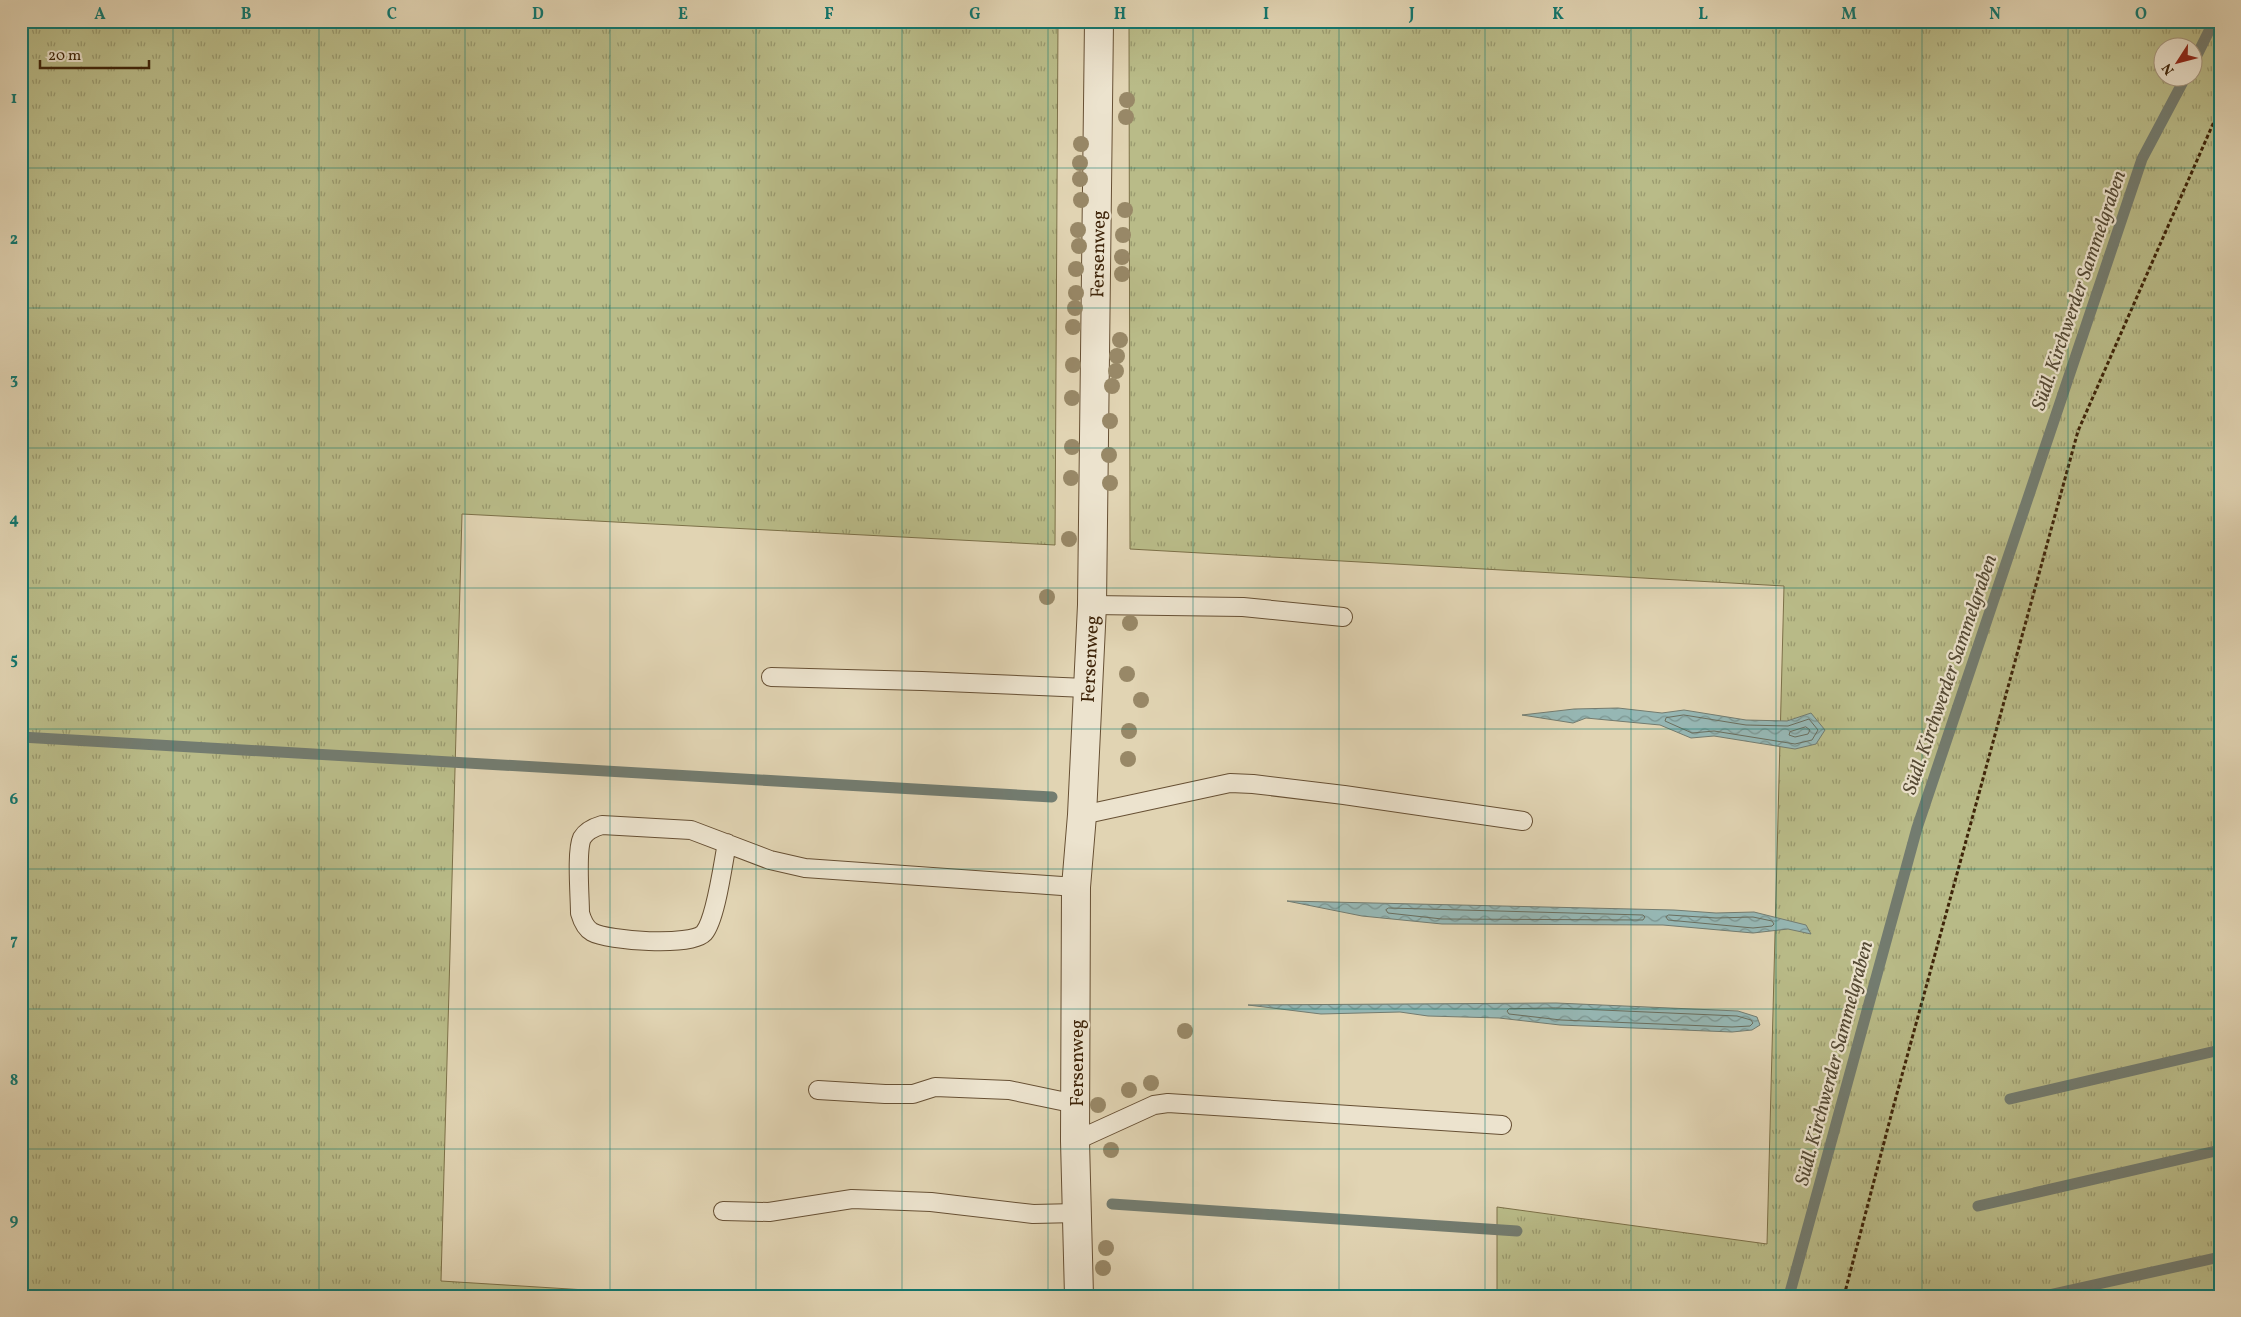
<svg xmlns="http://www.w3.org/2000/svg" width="2241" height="1317" viewBox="0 0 2241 1317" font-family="Vollkorn,serif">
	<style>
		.grass { fill: url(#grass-tufts); stroke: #7c7048; fill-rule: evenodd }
		.water { fill: url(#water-waves); stroke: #737c70 }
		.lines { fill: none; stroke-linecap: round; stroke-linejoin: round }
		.shore { stroke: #6a6e5e; stroke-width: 1 }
		.stream { stroke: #737c70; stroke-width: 11 }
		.service-casing { stroke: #675034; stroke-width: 20 }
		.minor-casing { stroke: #675034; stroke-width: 30 }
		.path { stroke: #3e2409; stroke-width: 3; stroke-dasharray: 4 2.5; stroke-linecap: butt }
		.service { stroke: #ece3ce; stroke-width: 18 }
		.minor { stroke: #ece3ce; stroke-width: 28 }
		.tree { fill: #988867 }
		.grid { fill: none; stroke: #0f766e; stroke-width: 1; stroke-opacity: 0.55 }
		.labels { text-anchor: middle; stroke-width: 4.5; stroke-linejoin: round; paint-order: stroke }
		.street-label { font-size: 19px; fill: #3e2409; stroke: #ece3ce }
		.water-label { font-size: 20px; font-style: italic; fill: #544934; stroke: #ece3ce }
		.neatline { fill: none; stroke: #0f766e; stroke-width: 2 }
		.grid-label { font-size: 16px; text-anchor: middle; font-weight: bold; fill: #0f766e }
	</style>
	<defs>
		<pattern id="grass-tufts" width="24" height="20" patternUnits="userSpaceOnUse" patternTransform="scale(1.25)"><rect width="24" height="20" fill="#b9bb88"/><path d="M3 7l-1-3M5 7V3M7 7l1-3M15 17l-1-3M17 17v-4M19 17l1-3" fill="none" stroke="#98986d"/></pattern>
		<pattern id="water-waves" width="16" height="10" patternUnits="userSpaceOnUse" patternTransform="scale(1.25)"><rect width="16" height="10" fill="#96b7b4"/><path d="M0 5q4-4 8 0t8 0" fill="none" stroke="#7c9591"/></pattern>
	</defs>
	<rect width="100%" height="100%" fill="#e1d4b3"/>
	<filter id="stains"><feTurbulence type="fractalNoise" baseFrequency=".004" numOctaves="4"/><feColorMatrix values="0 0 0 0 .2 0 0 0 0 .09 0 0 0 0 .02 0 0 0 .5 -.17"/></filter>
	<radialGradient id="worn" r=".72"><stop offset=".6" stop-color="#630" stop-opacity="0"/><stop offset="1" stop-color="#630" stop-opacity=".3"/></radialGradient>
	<g class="grass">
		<path d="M21 21H1058L1055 545 462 514 441 1281 682 1296H21Z"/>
		<path d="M1129 21H2220V1296H1497V1207L1767 1244 1784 586 1130 549ZM2164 48H2194V78H2164Z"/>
	</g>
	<g class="water">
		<path d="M1618 708 1662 713 1684 710 1746 720 1787 721 1811 713 1825 730 1816 744 1795 749 1714 736 1691 738 1660 725 1586 718 1573 723 1522 715 1574 709Z"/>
		<path d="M1287 901 1674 910 1716 913 1754 912 1806 925 1811 934 1788 929 1753 933 1663 925 1442 924 1362 916Z"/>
		<path d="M1556 1003 1738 1011 1757 1017 1760 1025 1752 1030 1732 1032 1560 1025 1499 1018 1428 1016 1400 1012 1321 1014 1248 1005Z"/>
	</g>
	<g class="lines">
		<g class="shore">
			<path d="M1684 715 1746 725 1788 726 1809 719 1818 730 1812 740 1795 744 1714 731 1692 733 1665 721 1666 718Z"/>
			<path d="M1806 727 1810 730 1808 734 1795 737 1789 735 1790 732Z"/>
			<path d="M1389 908 1643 915 1645 917 1643 920 1442 919 1388 913 1386 910Z"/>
			<path d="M1669 915 1716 918 1753 917 1772 921 1774 924 1772 926 1753 928 1668 920 1666 917Z"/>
			<path d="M1556 1008 1737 1016 1751 1020 1753 1023 1750 1026 1732 1027 1561 1020 1509 1014 1507 1011 1509 1009Z"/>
		</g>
		<g class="stream">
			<path d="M2194 61 2214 21"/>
			<path d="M21 737 1052 797"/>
			<path d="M2010 1099 2220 1050"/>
			<path d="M1112 1204 1517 1231"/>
			<path d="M1978 1206 2220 1150"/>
			<path d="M1789 1296 1917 828 2142 159 2185 78"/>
			<path d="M2044 1296 2220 1257"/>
		</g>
		<g class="service-casing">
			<g id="service">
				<path d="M1092 605 1243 607 1343 617"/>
				<path d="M771 677 922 681 1086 688"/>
				<path d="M1082 815 1230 783 1253 784 1344 795 1523 821"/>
				<path d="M727 843C723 863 716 919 704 933 691 947 608 941 592 932 585 928 582 920 580 913 580 897 576 851 582 838 586 831 595 827 602 825L691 830 770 860 805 868 1076 887"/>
				<path d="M818 1090 885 1094H913L935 1087 1009 1090 1076 1104"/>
				<path d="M1075 1141 1154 1105 1168 1103 1502 1125"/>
				<path d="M723 1211 769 1212 852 1199 931 1202 1033 1214 1077 1213"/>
			</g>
		</g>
		<g class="minor-casing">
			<path id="minor" d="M1079 1296 1075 1141 1076 887 1082 815 1092 605 1099 21"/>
		</g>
		<path class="path" d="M1844 1296 1893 1108 2078 431 2220 108"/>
		<use href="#service" class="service"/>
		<use href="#minor" class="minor"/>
	</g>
	<g class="tree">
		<circle cx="1127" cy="100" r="8"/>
		<circle cx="1126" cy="117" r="8"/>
		<circle cx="1081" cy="144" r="8"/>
		<circle cx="1080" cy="163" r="8"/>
		<circle cx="1080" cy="179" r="8"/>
		<circle cx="1081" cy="200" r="8"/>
		<circle cx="1125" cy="210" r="8"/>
		<circle cx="1078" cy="230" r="8"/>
		<circle cx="1123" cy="235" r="8"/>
		<circle cx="1079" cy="246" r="8"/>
		<circle cx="1122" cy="257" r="8"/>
		<circle cx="1076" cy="269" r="8"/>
		<circle cx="1122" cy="274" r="8"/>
		<circle cx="1076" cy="293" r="8"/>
		<circle cx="1075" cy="308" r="8"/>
		<circle cx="1073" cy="327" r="8"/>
		<circle cx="1120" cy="340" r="8"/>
		<circle cx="1117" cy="356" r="8"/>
		<circle cx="1073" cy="365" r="8"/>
		<circle cx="1116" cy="371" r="8"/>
		<circle cx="1112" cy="386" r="8"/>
		<circle cx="1072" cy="398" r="8"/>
		<circle cx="1110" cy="421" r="8"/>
		<circle cx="1072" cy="447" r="8"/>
		<circle cx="1109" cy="455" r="8"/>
		<circle cx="1071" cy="478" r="8"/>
		<circle cx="1110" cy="483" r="8"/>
		<circle cx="1069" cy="539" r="8"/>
		<circle cx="1047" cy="597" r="8"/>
		<circle cx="1130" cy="623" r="8"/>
		<circle cx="1127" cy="674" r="8"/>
		<circle cx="1141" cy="700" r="8"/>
		<circle cx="1129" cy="731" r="8"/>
		<circle cx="1128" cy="759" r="8"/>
		<circle cx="1185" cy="1031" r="8"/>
		<circle cx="1151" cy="1083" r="8"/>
		<circle cx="1129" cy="1090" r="8"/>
		<circle cx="1098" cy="1105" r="8"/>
		<circle cx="1111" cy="1150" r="8"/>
		<circle cx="1106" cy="1248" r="8"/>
		<circle cx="1103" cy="1268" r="8"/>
	</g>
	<path class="grid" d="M173 21V1296M319 21V1296M465 21V1296M610 21V1296M756 21V1296M902 21V1296M1048 21V1296M1193 21V1296M1339 21V1296M1485 21V1296M1631 21V1296M1776 21V1296M1922 21V1296M2068 21V1296M21 168H2220M21 308H2220M21 448H2220M21 588H2220M21 729H2220M21 869H2220M21 1009H2220M21 1149H2220"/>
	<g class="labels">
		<g class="street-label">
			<text transform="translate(1097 254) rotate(-89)" y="7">Fersenweg</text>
			<text transform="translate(1089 659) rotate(-87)" y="7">Fersenweg</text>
			<text transform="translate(1076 1063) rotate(-90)" y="7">Fersenweg</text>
		</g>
		<g class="water-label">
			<text transform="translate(2078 290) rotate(-71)" y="7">Südl. Kirchwerder Sammelgraben</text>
			<text transform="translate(1949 674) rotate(-71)" y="7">Südl. Kirchwerder Sammelgraben</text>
			<text transform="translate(1833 1063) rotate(-75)" y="7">Südl. Kirchwerder Sammelgraben</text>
		</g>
	</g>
	<rect width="2241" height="1317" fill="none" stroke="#e1d4b3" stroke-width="55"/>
	<g transform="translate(2178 62) rotate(234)"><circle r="24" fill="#ece3ce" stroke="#a6977f"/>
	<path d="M0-4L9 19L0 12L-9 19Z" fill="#8f2418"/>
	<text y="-8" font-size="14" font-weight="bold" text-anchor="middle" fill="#3e2409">N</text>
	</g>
	<path d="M40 60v8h109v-8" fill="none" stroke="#3e2409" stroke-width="2.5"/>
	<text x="48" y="60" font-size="15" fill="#3e2409" stroke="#ece3ce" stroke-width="4" paint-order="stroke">20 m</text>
	<rect x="28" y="28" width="2186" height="1262" class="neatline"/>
	<g class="grid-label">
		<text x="100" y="19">A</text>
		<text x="246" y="19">B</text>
		<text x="392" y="19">C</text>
		<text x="538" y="19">D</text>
		<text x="683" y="19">E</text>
		<text x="829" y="19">F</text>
		<text x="975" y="19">G</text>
		<text x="1120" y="19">H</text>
		<text x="1266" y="19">I</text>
		<text x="1412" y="19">J</text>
		<text x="1558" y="19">K</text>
		<text x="1703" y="19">L</text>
		<text x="1849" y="19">M</text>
		<text x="1995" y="19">N</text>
		<text x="2141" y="19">O</text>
		<text x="14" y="103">1</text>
		<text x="14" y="244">2</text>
		<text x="14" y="384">3</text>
		<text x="14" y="524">4</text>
		<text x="14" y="664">5</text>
		<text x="14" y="804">6</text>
		<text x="14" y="945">7</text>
		<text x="14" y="1085">8</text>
		<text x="14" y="1225">9</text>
	</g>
	<rect width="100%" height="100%" filter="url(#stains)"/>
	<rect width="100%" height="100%" fill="url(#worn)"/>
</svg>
